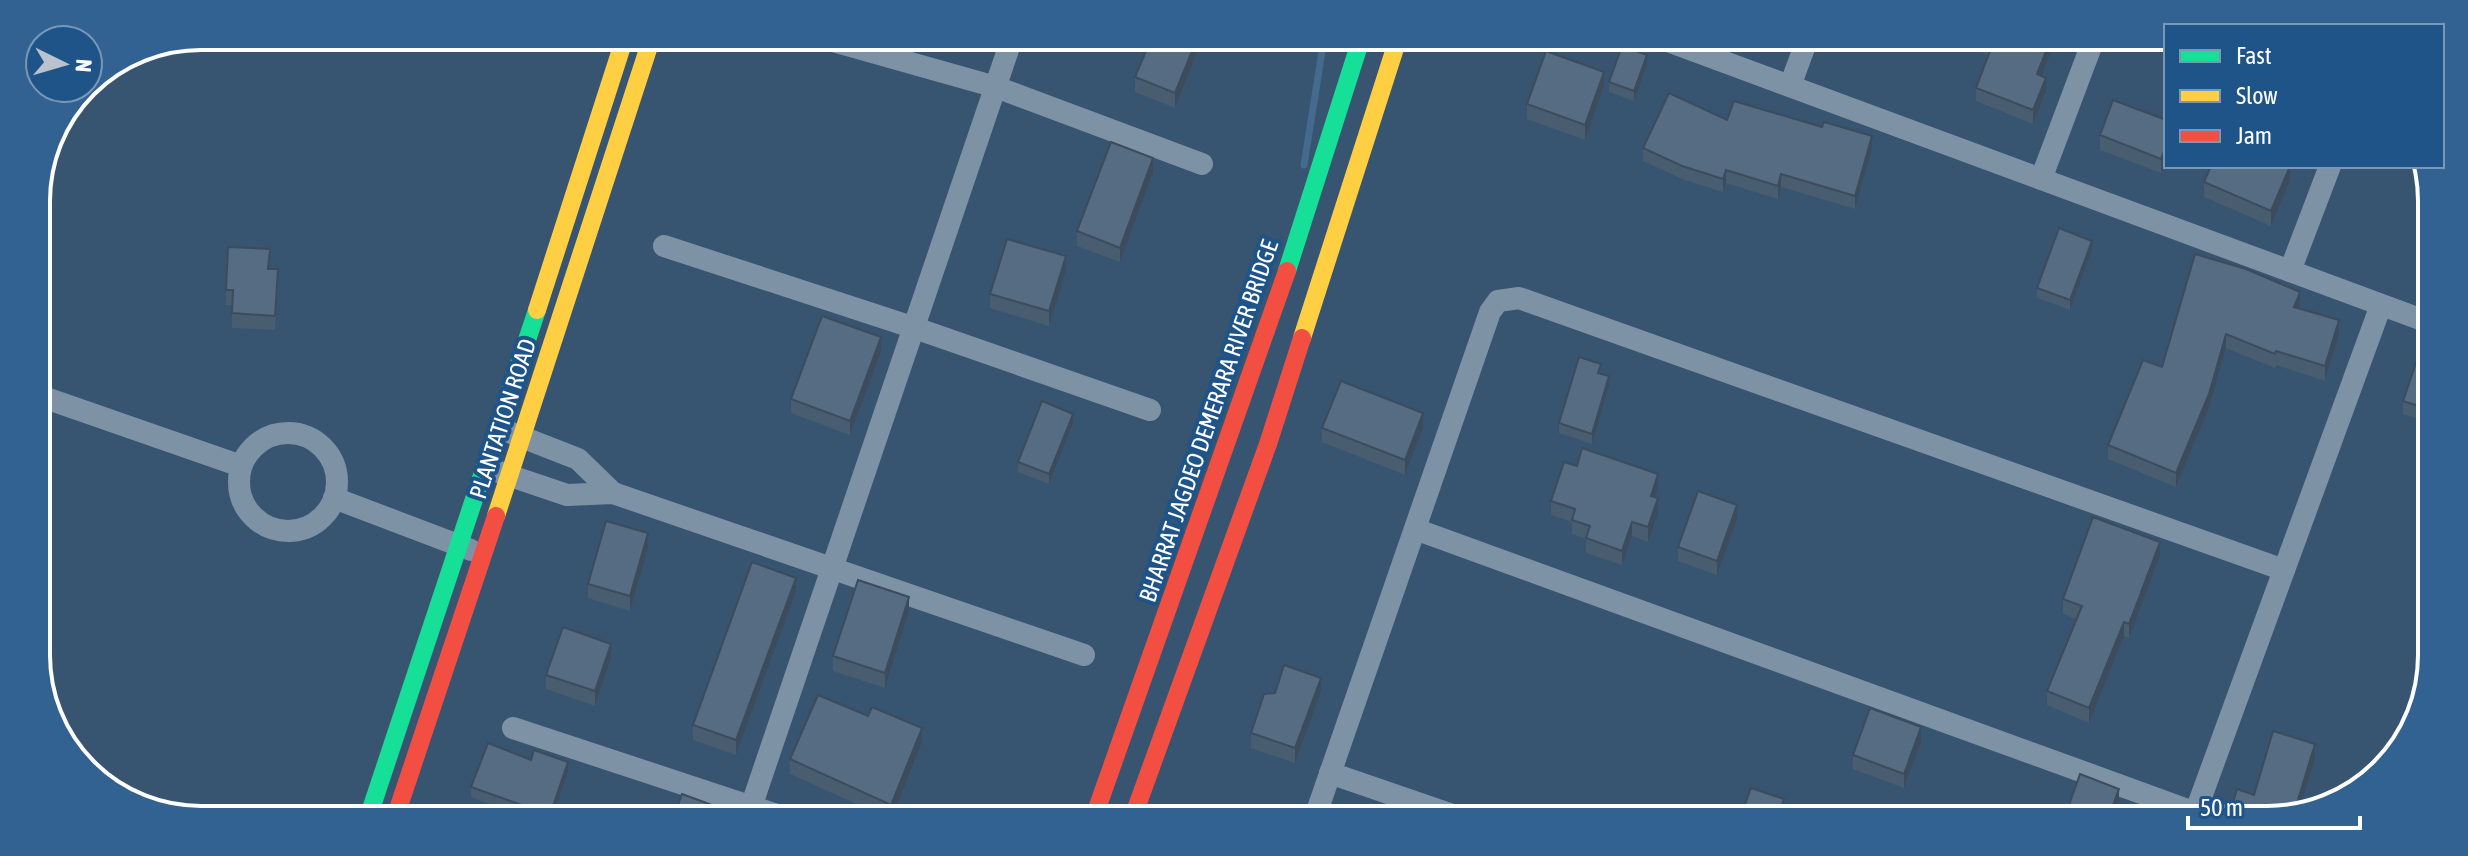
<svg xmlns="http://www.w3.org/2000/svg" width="2468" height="856" viewBox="0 0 2468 856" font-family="'Asap Condensed',sans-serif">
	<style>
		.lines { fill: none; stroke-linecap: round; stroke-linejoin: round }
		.stream { stroke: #446a8e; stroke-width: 7 }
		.street { stroke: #7e92a6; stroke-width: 22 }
		.fast { stroke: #16e098; stroke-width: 18 }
		.slow { stroke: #ffcf43; stroke-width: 18 }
		.jam { stroke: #f24e42; stroke-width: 18 }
		.wall { fill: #495d71 }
		.shaded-wall { fill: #3c4c5c }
		.building { fill: #556c83; stroke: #3c4c5c; stroke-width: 2 }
		.labels { text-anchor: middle; stroke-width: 8; stroke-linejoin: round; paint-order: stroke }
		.street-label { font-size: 24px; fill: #fff; stroke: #1f5489 }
		.rim { fill: none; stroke: #fff; stroke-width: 4 }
	</style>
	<rect width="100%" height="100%" fill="#375471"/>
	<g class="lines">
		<path class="stream" d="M1304 165 1324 39"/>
		<g class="street">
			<path d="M822 38 996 87 1202 164"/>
			<path d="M1665 40 2428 322"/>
			<path d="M1790 86 1807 40"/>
			<path d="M2041 179 2093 41"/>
			<path d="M664 246 915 328 1150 410"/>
			<path d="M2290 271 2330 166"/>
			<path d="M37 395 241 466"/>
			<path d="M509 432 578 459 613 493"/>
			<circle cx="288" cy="482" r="49"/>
			<path d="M496 471 567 495 613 493 1084 655"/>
			<path d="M334 498 471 550"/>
			<path d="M1415 529 2196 813"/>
			<path d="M513 728 780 816"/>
			<path d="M1330 773 1461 818"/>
			<path d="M748 816 1012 38"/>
			<path d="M1315 817 1490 312 1498 301 1519 298 2284 570"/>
			<path d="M2193 819 2381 305"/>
		</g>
		<g class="fast">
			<path d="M1287 271 1361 39"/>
			<path d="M369 815 537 310"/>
		</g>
		<g class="slow">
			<path d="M537 310 625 37"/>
			<path d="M1302 338 1398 39"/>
			<path d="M496 516 652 37"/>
		</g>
		<g class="jam">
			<path d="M396 815 496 516"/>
			<path d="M1094 817 1287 271"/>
			<path d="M1133 817 1268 444 1302 338"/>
		</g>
	</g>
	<g class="wall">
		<path d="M1200 39V45L1175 108 1135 92V77Z"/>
		<path d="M1949 41H2055L2041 76 2046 91 2033 124 1976 101V88L1989 55Z"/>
		<path d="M1647 65 1634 101 1609 92V82Z"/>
		<path d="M1604 86 1585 140 1527 119V104Z"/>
		<path d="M1727 120 1872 149 1855 209 1781 187 1778 199 1726 183 1723 192 1682 179 1643 161V148Z"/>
		<path d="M2166 120V160L2161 173 2100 150V135Z"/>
		<path d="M1153 173 1120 262 1077 246V231Z"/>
		<path d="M2290 181 2271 226 2204 197V182Z"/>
		<path d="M2092 250 2070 310 2037 298V288Z"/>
		<path d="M2195 254 2300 307 2299 308 2339 334 2325 381 2276 365 2275 368 2226 348 2209 408 2176 487 2108 459V445L2162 367Z"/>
		<path d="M269 269 278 284 275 330 232 328V305H226V290Z"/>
		<path d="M1066 271 1049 326 990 308V294Z"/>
		<path d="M881 352 850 435 791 413V399Z"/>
		<path d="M2428 357V422L2403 414V401Z"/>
		<path d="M1609 386 1592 444 1559 433V423Z"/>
		<path d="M1073 424 1049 484 1018 472V462Z"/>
		<path d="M1322 428H1423L1405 475 1322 442Z"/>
		<path d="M1658 488 1655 497 1658 513 1648 542 1632 536 1622 565 1586 553V539L1572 534V522L1551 515V501Z"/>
		<path d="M1737 520 1717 575 1678 561V547Z"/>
		<path d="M648 548 630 611 588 598V584Z"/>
		<path d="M2160 556 2129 638 2124 636 2089 723 2047 705V691L2076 619 2063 614V599Z"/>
		<path d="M796 592 736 755 693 740V725Z"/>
		<path d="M909 611 885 688 833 671V656Z"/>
		<path d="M611 658 595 706 546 689V675Z"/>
		<path d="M1321 692 1295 763 1251 748V733Z"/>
		<path d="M922 742 893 816H883L790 774V759Z"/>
		<path d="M1921 742 1904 788 1853 769V755Z"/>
		<path d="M531 760 568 772 553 815H520L471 797V787Z"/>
	</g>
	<g class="shaded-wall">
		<path d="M1197 39H1200V45L1175 108V93Z"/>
		<path d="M2050 41H2055L2037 87V74Z"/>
		<path d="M1647 55V65L1634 101V91Z"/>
		<path d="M1604 72V86L1585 140V125Z"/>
		<path d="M2046 78V91L2033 124V110Z"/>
		<path d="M1872 136V149L1855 209V196Z"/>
		<path d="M2166 146V160L2161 173V159Z"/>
		<path d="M1153 158V173L1120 262V248Z"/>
		<path d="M2290 166V181L2271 226V211Z"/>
		<path d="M1726 170V183L1723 192V179Z"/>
		<path d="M1781 174V187L1778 199V186Z"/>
		<path d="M46 219V234L41 237V250L37 251 38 224Z"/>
		<path d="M2092 241V250L2070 310V300Z"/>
		<path d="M1066 256V271L1049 326V311Z"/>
		<path d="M2300 292V307L2294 321V307Z"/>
		<path d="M2339 320V334L2325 381V366Z"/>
		<path d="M2226 334V348L2209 408 2176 487V473Z"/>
		<path d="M881 337V352L850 435V421Z"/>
		<path d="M1609 376V386L1592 444V434Z"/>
		<path d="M1423 413V428L1405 475V460Z"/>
		<path d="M1073 414V424L1049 484V474Z"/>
		<path d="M1658 474V488L1651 510V496Z"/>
		<path d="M1658 498V513L1648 542V527Z"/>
		<path d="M1737 505V520L1717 575V561Z"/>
		<path d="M1632 522V536L1622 565V551Z"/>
		<path d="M648 533V548L630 611V596Z"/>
		<path d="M2160 542V556L2129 638V624Z"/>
		<path d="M796 578V592L736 755V740Z"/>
		<path d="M909 597V611L885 688V673Z"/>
		<path d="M2124 622V636L2089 723V708Z"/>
		<path d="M611 644V658L595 706V691Z"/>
		<path d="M1321 678V692L1295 763V748Z"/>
		<path d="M1921 727V742L1904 788V774Z"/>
		<path d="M922 728V742L893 816H891V805Z"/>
		<path d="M2315 744V758L2299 811 2294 813Z"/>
		<path d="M568 762V772L553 815H550Z"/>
		<path d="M2119 789V802L2112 819H2108Z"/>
		<path d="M1784 799V813L1782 818H1777Z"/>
	</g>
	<g class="building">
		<path d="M1151 39H1197L1175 93 1135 77Z"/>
		<path d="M1988 41H2050L2037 74 2046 78 2033 110 1976 88 1993 43Z"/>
		<path d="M1622 46 1647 55 1634 91 1609 82Z"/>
		<path d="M1546 51 1604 72 1585 125 1527 104Z"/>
		<path d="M1669 93 1727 120 1734 101 1822 127 1824 122 1872 136 1855 196 1781 174 1778 186 1726 170 1723 179 1682 166 1643 148Z"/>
		<path d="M2113 100 2166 120V146L2161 159 2100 135Z"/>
		<path d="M1111 142 1153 158 1120 248 1077 231Z"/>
		<path d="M2211 166H2290L2271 211 2204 182Z"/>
		<path d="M36 194H40L46 219 38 224 41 235 37 236Z"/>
		<path d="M2059 228 2092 241 2070 300 2037 288Z"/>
		<path d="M1007 239 1066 256 1049 311 990 294Z"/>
		<path d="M228 247 270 249 268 269H278L275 316 232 313 233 290H226Z"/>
		<path d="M2195 254 2246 269 2300 292 2294 307 2339 320 2325 366 2276 351 2275 354 2226 334 2209 394 2176 473 2108 445 2143 360 2162 367Z"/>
		<path d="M822 316 881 337 850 421 791 399Z"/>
		<path d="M2419 354 2428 357V409L2403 401Z"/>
		<path d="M1579 357 1601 364 1598 373 1609 376 1592 434 1559 423Z"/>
		<path d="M1341 381 1423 413 1405 460 1322 428Z"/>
		<path d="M1042 401 1073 414 1049 474 1018 462Z"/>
		<path d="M1582 448 1658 474 1651 496 1658 498 1648 527 1632 522 1622 551 1586 538 1590 526 1572 520 1575 509 1551 501 1564 462 1577 466Z"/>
		<path d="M1698 491 1737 505 1717 561 1678 547Z"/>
		<path d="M2093 517 2160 542 2129 624 2124 622 2089 708 2047 691 2082 606 2063 599Z"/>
		<path d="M606 521 648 533 630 596 588 584Z"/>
		<path d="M752 562 796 578 736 740 693 725Z"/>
		<path d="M858 580 909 597 885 673 833 656Z"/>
		<path d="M563 627 611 644 595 691 546 675Z"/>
		<path d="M1284 665 1321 678 1295 748 1251 733 1264 694 1275 693Z"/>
		<path d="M818 695 868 716 872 707 922 728 891 805 790 759Z"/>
		<path d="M1870 708 1921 727 1904 774 1853 755Z"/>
		<path d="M2273 731 2315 744 2294 813 2277 820H2228L2237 789 2254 795Z"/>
		<path d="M488 743 531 760 534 750 568 762 550 815 471 787Z"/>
		<path d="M2080 774 2119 789 2108 819H2064Z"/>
		<path d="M1751 788 1784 799 1777 818H1740Z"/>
		<path d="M682 794 720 808 718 816H674Z"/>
	</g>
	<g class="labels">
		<g class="street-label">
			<text transform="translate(503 419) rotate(-72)" y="8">PLANTATION ROAD</text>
			<text transform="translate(1209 421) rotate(-71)" y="8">BHARRAT JAGDEO DEMERARA RIVER BRIDGE</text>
		</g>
	</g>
	<path d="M0 0H2468V856H0ZM201 50H2267A151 151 0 0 1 2418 201V655A151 151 0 0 1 2267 806H201A151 151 0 0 1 50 655V201A151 151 0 0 1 201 50Z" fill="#316292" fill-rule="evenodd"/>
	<path class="rim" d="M201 50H2267A151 151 0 0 1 2418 201V655A151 151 0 0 1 2267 806H201A151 151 0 0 1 50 655V201A151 151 0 0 1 201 50Z"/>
	<rect x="2164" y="24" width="280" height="144" fill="#1f5489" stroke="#7998b8" stroke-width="2"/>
	<rect x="2180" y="50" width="40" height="12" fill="#16e098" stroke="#7998b8" stroke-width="2"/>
	<text x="2236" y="64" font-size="24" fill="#ffffff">Fast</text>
	<rect x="2180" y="90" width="40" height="12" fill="#ffcf43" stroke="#7998b8" stroke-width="2"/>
	<text x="2236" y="104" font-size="24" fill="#ffffff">Slow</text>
	<rect x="2180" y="130" width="40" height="12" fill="#f24e42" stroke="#7998b8" stroke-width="2"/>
	<text x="2236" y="144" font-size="24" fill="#ffffff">Jam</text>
	<g transform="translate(64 64) rotate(95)"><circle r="38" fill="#1f5489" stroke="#7998b8" stroke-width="2"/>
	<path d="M0-6L14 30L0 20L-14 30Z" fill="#b9c3cd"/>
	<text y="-12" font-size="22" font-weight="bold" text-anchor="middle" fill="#ffffff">N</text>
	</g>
	<path d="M2188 816v12h172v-12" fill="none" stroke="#ffffff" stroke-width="4"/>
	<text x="2200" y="816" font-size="24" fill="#ffffff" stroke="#1f5489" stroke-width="6" paint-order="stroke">50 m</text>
</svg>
